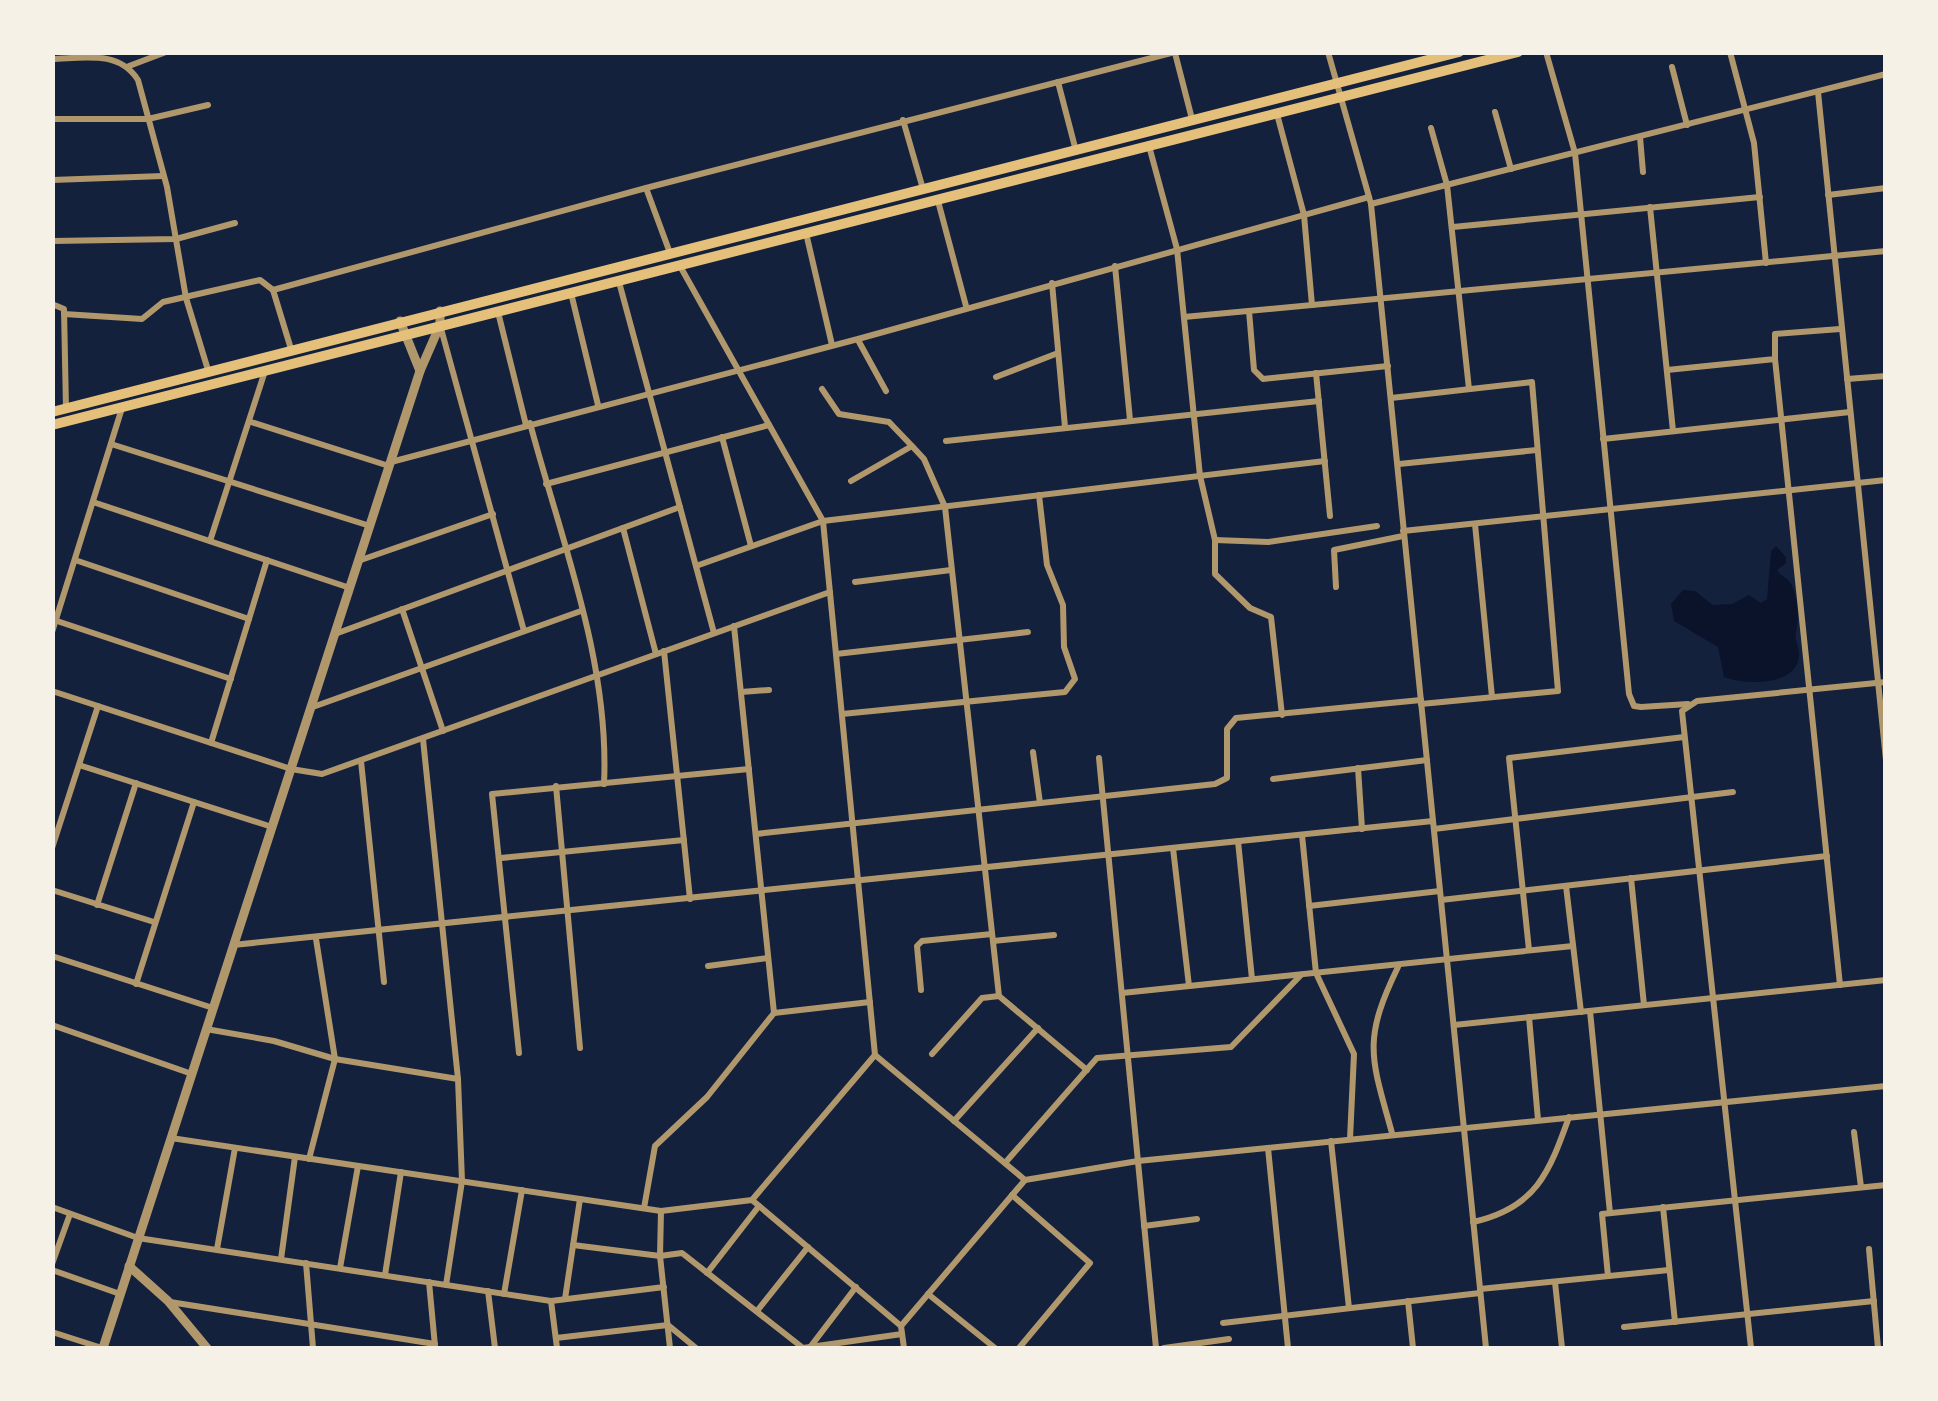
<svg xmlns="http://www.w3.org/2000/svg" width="1938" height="1401" viewBox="0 0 1938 1401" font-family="Bitter,serif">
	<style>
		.water { fill: #0b132b }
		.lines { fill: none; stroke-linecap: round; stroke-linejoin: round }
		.minor { stroke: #b1986c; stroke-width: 6 }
		.tertiary { stroke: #b1986c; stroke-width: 9 }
		.primary { stroke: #e5c07b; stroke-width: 10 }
	</style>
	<rect width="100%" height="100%" fill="#14213d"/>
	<path class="water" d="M1776 546 1786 557V563L1777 570C1782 578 1789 577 1792 586 1799 602 1799 616 1796 632 1794 641 1800 648 1799 656 1797 687 1743 685 1724 677L1718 647 1674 621 1671 604 1683 590 1695 591 1713 605 1732 604 1749 595 1761 603 1767 599 1771 551Z"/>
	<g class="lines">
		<g class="minor">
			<path d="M1328 52 1371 204 1486 1348"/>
			<path d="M1546 52 1575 153 1629 694 1634 706 1641 707 1688 704"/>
			<path d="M1730 52 1754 143 1766 263"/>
			<path d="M1175 53 1192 119"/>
			<path d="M52 59C84 58 119 50 138 80L167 187 186 298 208 370"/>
			<path d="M129 66 166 52"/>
			<path d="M1672 67 1687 125"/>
			<path d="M1058 82 1076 151"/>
			<path d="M1818 92 1886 760"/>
			<path d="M1495 112 1511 169"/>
			<path d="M1277 114 1304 215 1312 305"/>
			<path d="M52 119H148L208 105"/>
			<path d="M903 120 923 189"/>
			<path d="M1431 128 1447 185 1469 389"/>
			<path d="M1640 137 1643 172"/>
			<path d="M1149 146 1177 249 1200 476 1215 540V574L1250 608 1271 617 1282 715"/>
			<path d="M52 180 163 176"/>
			<path d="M646 188 670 253"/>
			<path d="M1828 195 1886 188"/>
			<path d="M938 201 966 306"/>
			<path d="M1371 204 1886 74"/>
			<path d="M1650 207 1673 431"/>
			<path d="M1453 227 1760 197"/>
			<path d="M806 233 832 345"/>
			<path d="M52 241 176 239 235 223"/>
			<path d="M680 266 823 521 875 1055 1025 1180"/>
			<path d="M1115 266 1130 420"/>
			<path d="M619 282 714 633"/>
			<path d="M1052 283 1065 427"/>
			<path d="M273 290 646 188 1175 52"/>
			<path d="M571 293 598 405"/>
			<path d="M52 304 64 309 66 409"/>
			<path d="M1249 311 1254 370 1263 379 1388 366"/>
			<path d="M498 312 526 425"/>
			<path d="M64 314 142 319 163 302 260 280 273 290 291 349"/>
			<path d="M1184 317 1886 251"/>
			<path d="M440 325 524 631"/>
			<path d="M858 340 886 391"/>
			<path d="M1775 359 1840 985"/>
			<path d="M1667 370 1775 359V334L1840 329"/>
			<path d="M1316 373 1330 516"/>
			<path d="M996 377 1058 353"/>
			<path d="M1847 379 1886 376"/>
			<path d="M822 389 839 414 889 422 911 445"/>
			<path d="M1391 398 1532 382 1558 691 1421 704"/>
			<path d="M251 422 389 466"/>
			<path d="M530 423C561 540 610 662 604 784"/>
			<path d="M722 437 751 546"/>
			<path d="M1603 439 1850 412"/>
			<path d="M946 441 1319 401"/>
			<path d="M111 444 370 526"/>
			<path d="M391 462 858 339 1369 197"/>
			<path d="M1399 464 1537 450"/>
			<path d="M851 481 912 446 924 459 945 507 999 996 1087 1070"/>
			<path d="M546 484 769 425"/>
			<path d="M93 502 350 588"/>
			<path d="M1475 524 1492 697"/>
			<path d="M623 528 656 654"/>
			<path d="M1403 531 1886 480"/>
			<path d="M1215 540 1268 542 1377 526"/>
			<path d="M210 541 265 371"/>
			<path d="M75 560 249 619"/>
			<path d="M358 561 493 514"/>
			<path d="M696 566 823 521 1325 461"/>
			<path d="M855 582 951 570"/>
			<path d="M1336 587 1334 550 1403 536"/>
			<path d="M402 609 443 731"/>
			<path d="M57 621 231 679"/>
			<path d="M734 626 774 1013"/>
			<path d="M52 632 122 408"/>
			<path d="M335 634 680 507"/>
			<path d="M664 651 690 899"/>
			<path d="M836 654 1028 632"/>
			<path d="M52 691 291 769 322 774 830 592"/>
			<path d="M741 692 769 690"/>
			<path d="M310 708 581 611"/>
			<path d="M842 714 1065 692 1075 679 1064 647 1063 605 1047 565 1039 495"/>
			<path d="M423 739 458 1079 462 1181 446 1285"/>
			<path d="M211 743 267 560"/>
			<path d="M1033 752 1040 803"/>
			<path d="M1099 758 1156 1348"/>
			<path d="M361 761 384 982"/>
			<path d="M79 765 272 827"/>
			<path d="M1358 768 1362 829"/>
			<path d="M1273 779 1427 760"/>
			<path d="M556 786 580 1048"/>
			<path d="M1434 829 1733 792"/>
			<path d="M756 834 1215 784 1227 778V729L1236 718 1421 700"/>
			<path d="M1302 835 1316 973 1354 1054 1350 1139"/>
			<path d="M1238 841 1252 979"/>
			<path d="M52 848 98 706"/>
			<path d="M1173 848 1189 986"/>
			<path d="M501 858 684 840"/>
			<path d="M1631 878 1644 1005"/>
			<path d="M1566 886 1581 1012"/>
			<path d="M52 890 154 922"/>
			<path d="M1441 900 1827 856"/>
			<path d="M97 905 136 783"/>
			<path d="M1309 906 1440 891"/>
			<path d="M993 941 1054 935"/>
			<path d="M233 945 1433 821"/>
			<path d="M1529 950 1509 758 1684 737"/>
			<path d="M52 956 213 1008"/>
			<path d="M708 966 768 958"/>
			<path d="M136 984 194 802"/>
			<path d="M921 990 917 946 922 941 992 934"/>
			<path d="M1122 993 1573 946"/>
			<path d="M1590 1011 1610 1213"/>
			<path d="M1529 1017 1538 1120"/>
			<path d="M52 1025 192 1074"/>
			<path d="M1454 1025 1886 980"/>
			<path d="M206 1029 274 1041 335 1059 458 1079"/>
			<path d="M519 1053 492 794 749 769"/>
			<path d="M932 1054 982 998 999 996"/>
			<path d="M954 1121 1038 1028"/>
			<path d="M1854 1132 1861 1187"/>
			<path d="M1392 1133C1371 1057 1362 1041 1398 967"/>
			<path d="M171 1138 661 1211 752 1200 875 1055"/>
			<path d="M1331 1141 1349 1308"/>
			<path d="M1268 1148 1288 1348"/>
			<path d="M309 1159 335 1059 316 939"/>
			<path d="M1005 1163 1097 1058 1231 1047 1301 975"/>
			<path d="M1012 1195 1090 1263 1019 1348"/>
			<path d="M752 1200 901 1326 904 1348"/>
			<path d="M52 1207 138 1238 551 1301 664 1287"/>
			<path d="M1663 1207 1675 1322"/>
			<path d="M644 1208 655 1146 707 1097 774 1013 870 1002"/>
			<path d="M661 1211 660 1256 670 1348"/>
			<path d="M1473 1222C1536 1208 1549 1173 1569 1117"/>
			<path d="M1144 1226 1197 1219"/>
			<path d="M573 1245 660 1256 682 1253 803 1348"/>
			<path d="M217 1249 235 1148"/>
			<path d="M1869 1249 1878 1348"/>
			<path d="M281 1259 295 1157"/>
			<path d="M306 1263 313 1348"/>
			<path d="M52 1264 70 1214"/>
			<path d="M340 1268 358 1166"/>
			<path d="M52 1270 120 1294"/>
			<path d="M707 1273 759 1206"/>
			<path d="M385 1275 401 1172"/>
			<path d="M1608 1276 1602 1214 1886 1185"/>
			<path d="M429 1282 435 1346"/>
			<path d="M1555 1282 1562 1348"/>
			<path d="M1480 1289 1669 1270"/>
			<path d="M488 1291 495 1348"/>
			<path d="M504 1294 522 1190"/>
			<path d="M928 1294 995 1348"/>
			<path d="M565 1299 580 1199"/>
			<path d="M551 1301 557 1348"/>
			<path d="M1408 1301 1413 1348"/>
			<path d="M170 1302 435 1344"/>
			<path d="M757 1311 808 1247"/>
			<path d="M1223 1323 1480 1293"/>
			<path d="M901 1326 1025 1180 1138 1161 1886 1086"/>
			<path d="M1624 1327 1874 1301"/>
			<path d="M52 1332 102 1348"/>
			<path d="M556 1338 668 1325 696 1348"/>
			<path d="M811 1346 856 1287"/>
			<path d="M803 1348 902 1334"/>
			<path d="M1164 1348 1229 1339"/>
			<path d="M1751 1348 1682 711 1697 701 1886 682"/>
		</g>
		<g class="tertiary">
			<path d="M400 321 420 371"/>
			<path d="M129 1266 168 1301 207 1348"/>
			<path d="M103 1348 420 371 440 325V311"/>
		</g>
		<g class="primary">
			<path d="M52 412 1459 52"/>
			<path d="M52 425 1518 52"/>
		</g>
	</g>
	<rect width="1938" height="1401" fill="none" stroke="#f6f1e7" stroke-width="110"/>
</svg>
